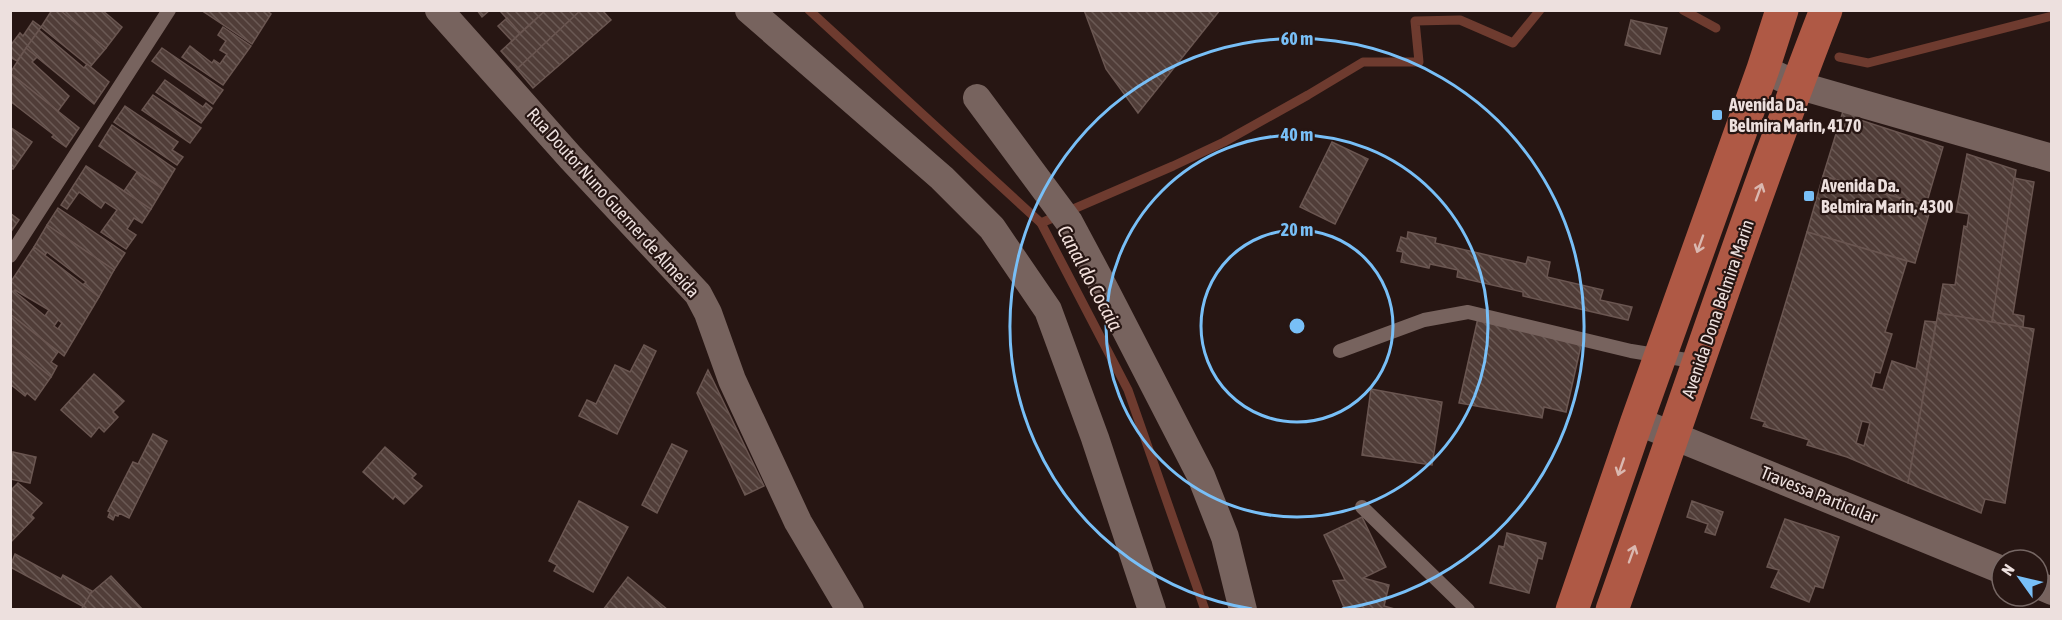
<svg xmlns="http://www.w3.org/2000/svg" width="2062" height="620" viewBox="0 0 2062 620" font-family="'Asap Condensed',sans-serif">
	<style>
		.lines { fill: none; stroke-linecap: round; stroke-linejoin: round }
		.stream { stroke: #6e3b2f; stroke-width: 9 }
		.building { fill: url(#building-back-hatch); stroke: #6a5651; stroke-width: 1.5; fill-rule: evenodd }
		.service { stroke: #77635e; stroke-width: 14 }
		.minor { stroke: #77635e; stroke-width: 28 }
		.primary { stroke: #af5945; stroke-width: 33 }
		.oneway { stroke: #dab8b0 }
		.ring { fill: none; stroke: #78bff7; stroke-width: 3 }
		.poi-dot { fill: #78bff7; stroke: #271613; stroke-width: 2 }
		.labels { text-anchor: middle; stroke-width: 4.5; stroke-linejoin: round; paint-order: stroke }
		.poi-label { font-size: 18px; font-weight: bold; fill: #ede0de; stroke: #271613; text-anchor: start }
		.street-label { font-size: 18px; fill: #ede0de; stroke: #271613 }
		.water-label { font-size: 20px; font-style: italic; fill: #f2e0db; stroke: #271613 }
		.centre { fill: #78bff7; stroke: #271613; stroke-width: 3 }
		.ring-label { font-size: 18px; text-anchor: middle; font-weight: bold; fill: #78bff7; stroke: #271613; stroke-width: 4.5; stroke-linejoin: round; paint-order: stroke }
	</style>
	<defs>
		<pattern id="building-back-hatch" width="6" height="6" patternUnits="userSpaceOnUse" patternTransform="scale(1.5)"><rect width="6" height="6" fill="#503d38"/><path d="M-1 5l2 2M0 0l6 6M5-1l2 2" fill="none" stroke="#6a5954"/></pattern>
	</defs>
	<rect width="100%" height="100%" fill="#271613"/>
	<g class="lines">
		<g class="stream">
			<path d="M809 10 1041 223 1128 390 1205 610"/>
			<path d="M1683 10 1716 28"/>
			<path d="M1839 57 1868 63 2052 16"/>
			<path d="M1041 223 1173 166 1224 142 1308 95 1363 62H1419L1415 21 1460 20 1513 43 1540 10"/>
		</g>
	</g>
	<g class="building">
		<path d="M52 10H60L106 48 90 67 41 27Z"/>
		<path d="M60 10H102L122 27 106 48Z"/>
		<path d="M201 10H266L271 14 252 44Z"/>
		<path d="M477 10H490L482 17Z"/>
		<path d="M503 10H546L520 33 501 12Z"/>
		<path d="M546 10H577L579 12 517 69 501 51Z"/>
		<path d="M581 10H602L611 20 533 88 517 69Z"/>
		<path d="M1084 10H1220L1138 113 1106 69Z"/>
		<path d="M507 18 520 33 512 41 498 26Z"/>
		<path d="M1631 20 1667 28 1660 54 1625 45Z"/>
		<path d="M33 21 41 27 17 61 10 57V46L20 33 23 36Z"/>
		<path d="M223 27 251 46 223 85 182 57 190 46 212 63 214 60 220 64 227 54 220 50 226 41 218 35Z"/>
		<path d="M39 30 84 68 87 64 109 82 94 104 26 48Z"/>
		<path d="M26 48 37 57 32 62 69 96 58 111 10 73Z"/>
		<path d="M162 48 223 90 213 104 152 61Z"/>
		<path d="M10 73 79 128 66 147 52 137 54 135 10 101Z"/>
		<path d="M165 80 203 107 206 103 212 108 201 123 156 92Z"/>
		<path d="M153 95 201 128 190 143 142 110Z"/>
		<path d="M125 106 178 142 172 150 183 157 177 165 114 122Z"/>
		<path d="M1844 108 1858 112 1857 119 1943 147 1926 205 1823 176Z"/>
		<path d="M112 125 175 169 163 189 99 146Z"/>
		<path d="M10 127 32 142 13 169 10 168Z"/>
		<path d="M1332 142 1368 159 1335 224 1300 207Z"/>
		<path d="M1967 154 2016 170 1992 322 1938 313 1943 284 1955 285 1964 226 1967 227 1969 214 1956 212Z"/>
		<path d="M86 166 151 209 142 223 134 218 127 229 136 235 126 249 101 232 117 210 105 202 101 208 79 192 67 209 61 205Z"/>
		<path d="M137 172 163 189 151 209 124 191Z"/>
		<path d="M1823 176 1931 207 1915 263 1807 232Z"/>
		<path d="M2014 178 2034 182 2013 314 2024 316 2023 327 1992 322Z"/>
		<path d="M58 208 125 253 114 270 47 225Z"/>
		<path d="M10 213 19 220 10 233Z"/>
		<path d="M47 225 114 270 99 297 83 285 86 282 47 252 45 255 34 247Z"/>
		<path d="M1408 232 1436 238 1435 243 1526 264 1528 257 1550 262 1547 277 1603 290 1600 300 1632 307 1628 320 1523 296V292L1457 277 1458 270 1430 264 1429 268 1401 262 1403 252 1397 251 1401 237 1407 239Z"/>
		<path d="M1807 232 1907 261 1885 332 1892 334 1880 373 1875 372 1871 387 1883 390 1892 361 1916 369 1925 321 1936 322 1908 483 1847 457 1807 445 1809 440 1763 426 1765 422 1751 418ZM1862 421 1870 423 1864 446 1856 443Z"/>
		<path d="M34 247 99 297 64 356 10 314V283ZM15 290 49 310 45 316 14 291ZM58 320 62 323 58 329 54 326Z"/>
		<path d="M1938 313 2034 329 2005 503 1985 499 1981 513 1908 483Z"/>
		<path d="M10 314 58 352 51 362 57 366 51 377 10 344Z"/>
		<path d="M1478 318 1582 341 1566 412 1544 407 1542 418 1459 403Z"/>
		<path d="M10 344 51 377 35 400 27 393 25 396 10 384Z"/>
		<path d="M644 345 656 351 617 434 579 416 587 400 596 404 615 365 630 372Z"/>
		<path d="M708 370 764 486 745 495 697 393Z"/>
		<path d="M94 374 124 401 113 412 118 417 104 432 99 427 91 437 61 410Z"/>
		<path d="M1371 389 1442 402 1432 465 1362 455Z"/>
		<path d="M153 434 167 441 129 518 119 513 118 516 115 515 113 520 108 517 110 512 108 511 133 462 138 464Z"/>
		<path d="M672 444 687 451 657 513 642 505Z"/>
		<path d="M385 447 416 474 412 478 422 486 404 504 395 496 393 499 363 472Z"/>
		<path d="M13 452 36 457 30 483 10 479Z"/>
		<path d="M18 483 42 503 31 515 34 518 10 543V491Z"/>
		<path d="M579 501 628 527 593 592 554 571 557 565 549 561Z"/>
		<path d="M1692 501 1723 512 1715 535 1705 532 1708 524 1687 517Z"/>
		<path d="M1362 517 1386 567 1363 578 1389 585 1384 606 1398 610H1345L1333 581 1345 580 1324 535Z"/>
		<path d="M1785 519 1839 537 1823 588 1815 586 1809 602 1771 587 1779 570 1767 567Z"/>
		<path d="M1507 533 1546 543 1542 559 1538 558 1529 593 1490 583 1499 546 1504 547Z"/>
		<path d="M15 554 61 579 63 575 92 591 84 607 10 567Z"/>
		<path d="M111 576 143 610H81L91 593Z"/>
		<path d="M628 577 668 610H603Z"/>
	</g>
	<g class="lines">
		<g class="service">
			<path d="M10 256 169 10"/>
			<path d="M1340 351 1424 320 1468 312 1631 351 1699 362"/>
			<path d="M1362 507 1468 610"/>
		</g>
		<g class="minor">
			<path d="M439 10 571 158 698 294 708 313 732 380 798 522 850 610"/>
			<path d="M749 10 942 178 992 228 1048 310 1095 438 1152 610"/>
			<path d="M1763 69 1797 85 2052 158"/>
			<path d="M977 98 1069 222 1100 280 1201 476 1225 537 1243 610"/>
			<path d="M1637 421 2002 570"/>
			<path d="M2038 585 2052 591"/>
		</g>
		<g class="primary">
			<path d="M1572 610 1637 421 1763 69 1782 10"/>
			<path d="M1612 610C1683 410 1749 208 1826 10"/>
		</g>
	</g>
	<defs><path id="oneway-shaft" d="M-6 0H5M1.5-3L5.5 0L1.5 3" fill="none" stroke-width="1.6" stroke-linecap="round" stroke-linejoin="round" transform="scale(1.5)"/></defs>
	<g class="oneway">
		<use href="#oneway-shaft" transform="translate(1759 192) rotate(-70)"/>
		<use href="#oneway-shaft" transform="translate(1700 244) rotate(110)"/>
		<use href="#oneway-shaft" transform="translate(1621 467) rotate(109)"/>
		<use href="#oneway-shaft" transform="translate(1632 554) rotate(-70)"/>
	</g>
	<g class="ring">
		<circle cx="1297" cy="326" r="96"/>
		<circle cx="1297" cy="326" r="191"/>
		<path d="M1252 609A287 287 0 1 1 1342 609"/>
	</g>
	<g class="poi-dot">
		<rect x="1711" y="109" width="12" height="12" rx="3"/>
		<rect x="1803" y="190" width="12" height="12" rx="3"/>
	</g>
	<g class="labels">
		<g class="poi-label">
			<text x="1729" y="111">Avenida Da.<tspan x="1729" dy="21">Belmira Marin, 4170</tspan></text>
			<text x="1821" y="192">Avenida Da.<tspan x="1821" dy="21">Belmira Marin, 4300</tspan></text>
		</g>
		<g class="street-label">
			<text transform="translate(613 203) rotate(48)" y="6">Rua Doutor Nuno Guerner de Almeida</text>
			<text transform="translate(1718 309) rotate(-71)" y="6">Avenida Dona Belmira Marin</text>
			<text transform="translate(1819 495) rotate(22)" y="6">Travessa Particular</text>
		</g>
		<g class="water-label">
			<text transform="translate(1090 278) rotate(62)" y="7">Canal do Cocaia</text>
		</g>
	</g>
	<circle cx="1297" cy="326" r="9" class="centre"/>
	<g class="ring-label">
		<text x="1297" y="45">60 m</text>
		<text x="1297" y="141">40 m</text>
		<text x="1297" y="236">20 m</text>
	</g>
	<rect width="2062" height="620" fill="none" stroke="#ede0de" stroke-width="24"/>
	<g transform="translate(2020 578) rotate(304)"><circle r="28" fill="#271613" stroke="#766764" stroke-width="1.5"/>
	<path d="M0-4.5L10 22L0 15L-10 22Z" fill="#78bff7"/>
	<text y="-9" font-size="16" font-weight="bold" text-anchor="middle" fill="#ede0de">N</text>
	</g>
</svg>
